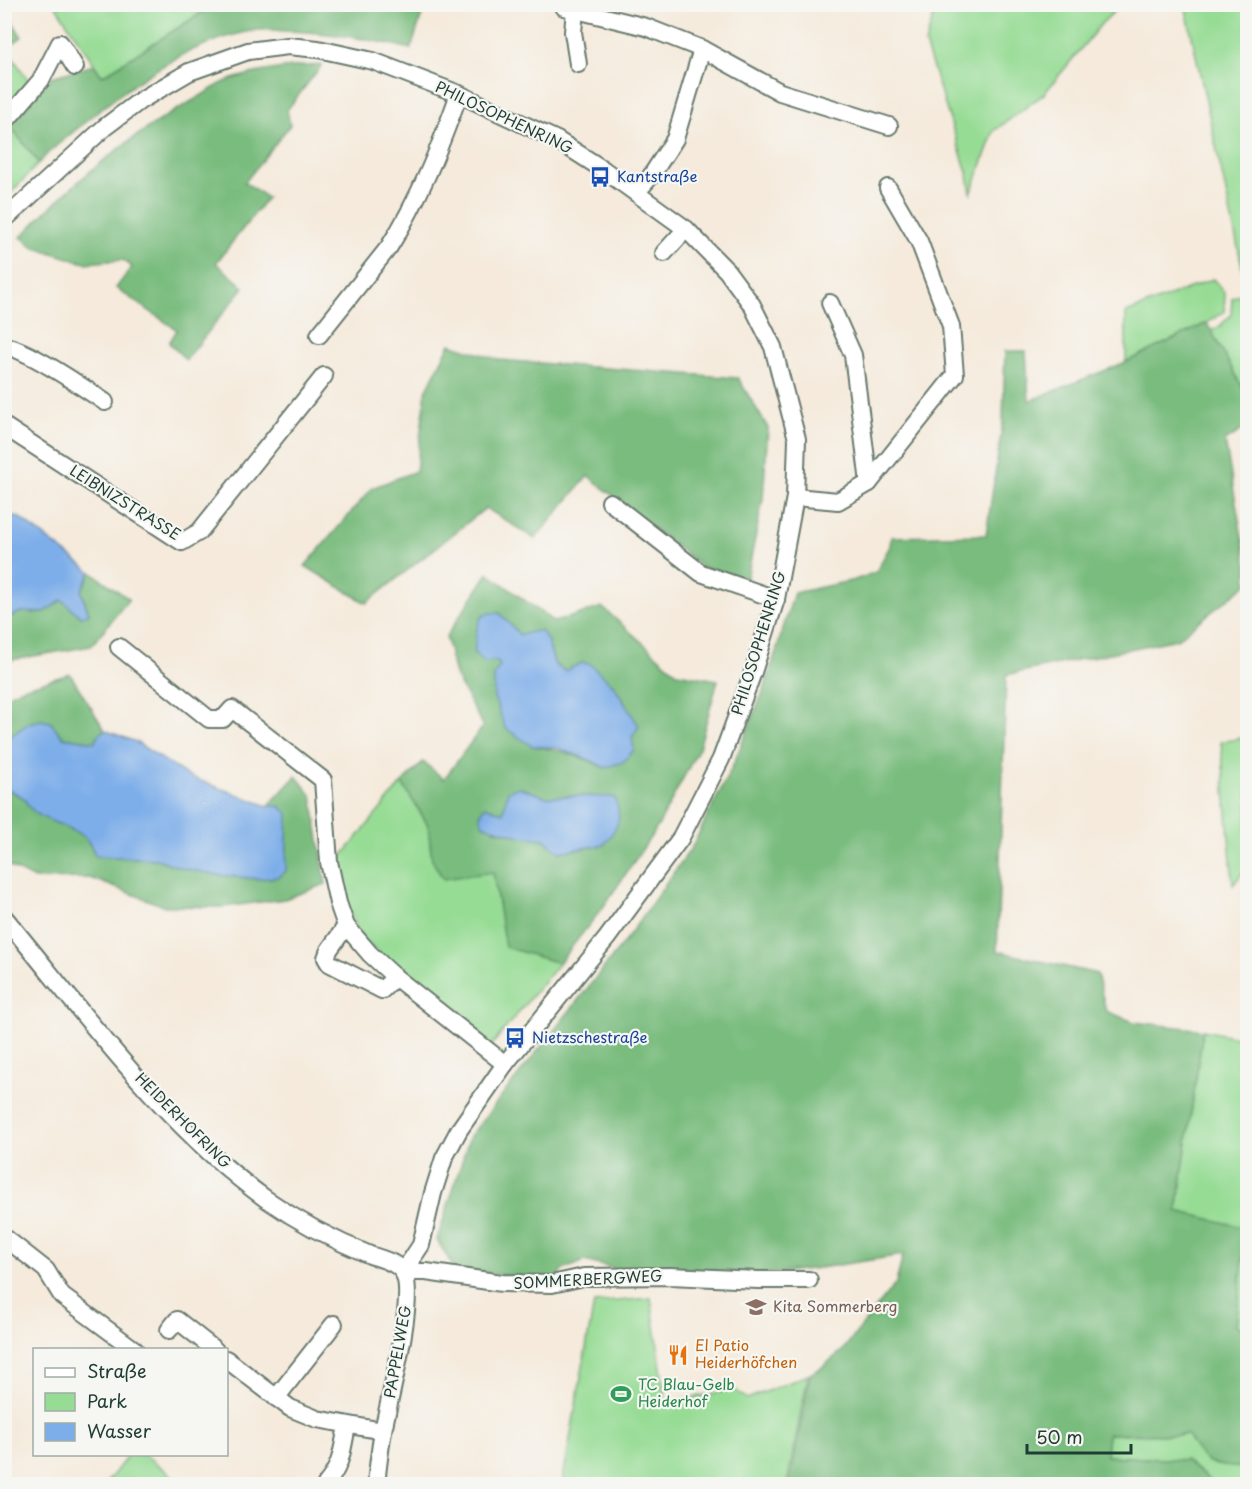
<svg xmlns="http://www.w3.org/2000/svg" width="1252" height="1489" viewBox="0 0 1252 1489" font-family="'Playpen Sans',sans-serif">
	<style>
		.green { fill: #97dc95; stroke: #5b8c64; stroke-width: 1.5 }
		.forest { fill: #79bc7e; stroke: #4c7c59; stroke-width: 1.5; fill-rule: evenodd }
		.water { fill: #7eaee9; stroke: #4e768e; stroke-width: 1.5 }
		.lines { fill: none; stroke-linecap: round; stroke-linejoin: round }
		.minor-casing { stroke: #6a7a6e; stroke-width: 20 }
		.minor { stroke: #fff; stroke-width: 16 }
		.labels { text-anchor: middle; stroke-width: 4.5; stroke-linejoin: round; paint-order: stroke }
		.street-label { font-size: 15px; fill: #1f3d34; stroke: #f6f6f2 }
		.transit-label { font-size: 15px; fill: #164399; stroke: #f6f6f2; text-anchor: start }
		.education-label { font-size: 15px; fill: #785e54; stroke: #f6f6f2; text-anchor: start }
		.food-label { font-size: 15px; fill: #c56008; stroke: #f6f6f2; text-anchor: start }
		.leisure-label { font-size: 15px; fill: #27864d; stroke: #f6f6f2; text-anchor: start }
	</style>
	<rect width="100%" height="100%" fill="#f6f6f2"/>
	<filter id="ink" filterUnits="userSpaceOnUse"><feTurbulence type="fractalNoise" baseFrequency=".0167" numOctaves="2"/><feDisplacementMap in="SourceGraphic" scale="12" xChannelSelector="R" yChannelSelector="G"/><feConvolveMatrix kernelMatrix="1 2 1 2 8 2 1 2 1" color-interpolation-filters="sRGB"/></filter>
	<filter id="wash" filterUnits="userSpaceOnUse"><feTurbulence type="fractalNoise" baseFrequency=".008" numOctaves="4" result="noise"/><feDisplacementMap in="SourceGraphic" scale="24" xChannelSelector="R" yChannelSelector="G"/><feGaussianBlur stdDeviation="1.35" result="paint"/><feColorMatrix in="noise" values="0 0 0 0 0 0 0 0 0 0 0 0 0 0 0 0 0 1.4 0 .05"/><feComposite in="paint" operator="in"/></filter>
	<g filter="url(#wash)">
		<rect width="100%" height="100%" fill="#f5eadb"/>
		<g class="green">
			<path d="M55 5H214L102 76Z"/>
			<path d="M937 5H1121L1102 23 1044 94 994 131 971 193 968 175 925 44Z"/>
			<path d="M1185 5H1247L1248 283 1246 284Z"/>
			<path d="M6 48 29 81 5 111 4 49Z"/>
			<path d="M4 118 39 163 5 199H4Z"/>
			<path d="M1213 279 1225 293 1224 312 1207 323 1126 362V313Z"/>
			<path d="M1247 291V396L1211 331 1219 327 1231 315 1232 298Z"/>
			<path d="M1247 737V867L1233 885 1221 742Z"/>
			<path d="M402 783 428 825 432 860 493 872 505 947 559 963 491 1046 362 939 345 903 338 861Z"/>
			<path d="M1203 1030 1247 1039V1331L1236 1326 1246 1228 1177 1211Z"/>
			<path d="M651 1298 666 1403 734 1389 747 1399 808 1375 787 1484H562L594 1303Z"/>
			<path d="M1108 1434 1188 1435C1205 1468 1213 1465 1247 1468V1484H1208V1479L1185 1460 1106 1456Z"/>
			<path d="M129 1454 145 1455 183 1484H106Z"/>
		</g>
		<g class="forest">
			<path d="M214 5H425L411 49C370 39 328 32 285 31 276 30 266 29 258 30 176 42 109 102 48 153L39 163 10 126 51 77 94 65 102 76Z"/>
			<path d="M4 8 22 37 5 49H4Z"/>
			<path d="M322 65 287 110 290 125 245 182 267 198 216 263 244 287 186 360 169 343 177 330 116 288 132 267 123 260 85 263 33 247 21 237C72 183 127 137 192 101 204 94 218 84 232 79 262 70 290 66 322 65Z"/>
			<path d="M1207 323 1247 396V427L1225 441 1247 565V584L1177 639 1006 675 997 951 1097 974 1106 1011 1134 1022 1203 1030 1177 1211 1246 1228 1236 1325 1247 1331V1468C1213 1465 1205 1468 1187 1435L1108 1434 1106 1456 1185 1460 1208 1479V1484H789L810 1374 821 1368 842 1351 896 1283 903 1255 819 1268 768 1274 656 1267 615 1269 585 1261 563 1270 556 1280 455 1270 437 1240 470 1136 625 941 692 847 733 765 765 687 794 593 855 580 876 572 890 546 891 537 986 535 1003 421 1005 351H1026L1029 401 1126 362Z"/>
			<path d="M450 344 499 360 738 378 768 428 763 499 747 578 702 567 588 476 535 539 486 508 366 603 305 566 372 488 416 471 426 391Z"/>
			<path d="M91 572 129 599 91 646 5 661 4 619 21 612 43 613 62 600 80 616 89 613 81 591Z"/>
			<path d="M488 573 554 622 602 607 677 673 718 680 699 748 658 826 604 906 559 963 505 947 493 872 443 879 432 860 428 825 402 783 423 762 444 779 483 726 455 675 446 637ZM499 613 520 635 547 640 555 665 565 671 582 663 590 664 614 686 624 701 605 768C581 756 559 749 532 746L500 665 496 661ZM519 787 546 797 571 796 614 797 604 845 559 852 544 839 494 830Z"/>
			<path d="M70 674 105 730 99 734 95 742 63 737 50 722 29 723 5 740V697L20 689Z"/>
			<path d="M296 776 312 796 326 884 285 899 223 907 164 906 90 878 34 879 5 864 4 788 24 798 39 815 85 836 96 856 157 859 182 868 217 875 258 879 279 877V806H268Z"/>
		</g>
		<g class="water">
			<path d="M5 513 20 518 91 572 81 591 89 614 80 616 62 600 43 613 21 612 5 619Z"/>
			<path d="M489 613H499L520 635 541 630 547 640 555 665 565 671 582 663 590 664 614 686 639 726 632 737 634 750 623 762 605 768 590 760 557 748 532 746 505 728 494 697V676L500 665 496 661 485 662 474 653 477 628 481 617Z"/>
			<path d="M41 720 50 722 63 737 95 742 99 734 105 730 136 742 188 776 268 806H279L288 813 286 871 279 877 258 879 217 875 182 868 157 859 96 856C93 850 89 840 83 836 65 822 33 822 24 798L5 788V740L29 723Z"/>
			<path d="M519 787 546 797 571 796 614 797C624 819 617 828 604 845L559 852 544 839 519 836 483 825 480 815 485 806 503 813 508 791Z"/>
		</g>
	</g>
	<g filter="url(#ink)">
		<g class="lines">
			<g class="minor-casing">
				<g id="minor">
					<path d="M564 7 646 27 702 49 780 92 889 126"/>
					<path d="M575 10 573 32 578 64"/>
					<path d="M4 123 41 80 60 43 75 67"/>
					<path d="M637 192 651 176 675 139 702 49"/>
					<path d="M4 220 105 127 141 100 189 72 248 51 288 46 318 49 373 61 459 94 557 140 604 170 686 229 727 271 752 305 773 347 797 439 795 497 776 599 753 672 721 759 680 839 607 938 505 1064 459 1130 444 1158 433 1193 421 1245 403 1272"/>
					<path d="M664 253 686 229"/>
					<path d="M830 303 853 355 869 483"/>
					<path d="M319 335 389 247C419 200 440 147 459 94"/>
					<path d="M4 346C26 348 84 388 105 402"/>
					<path d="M4 426 182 542 199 532 324 376"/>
					<path d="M795 497 838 501 869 483 955 375 951 326 919 241 888 188"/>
					<path d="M610 502 701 573 776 599"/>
					<path d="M119 647 209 719H223L232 709 323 780 329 862 338 903 346 926 370 954 395 977 505 1064"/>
					<path d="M4 917C83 1012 166 1127 266 1199 299 1222 333 1240 370 1255 381 1259 398 1262 404 1274 416 1298 389 1400 383 1431 380 1448 378 1466 376 1484"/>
					<path d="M346 926 329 950 326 958 329 963 382 990 395 977"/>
					<path d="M4 1237 46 1270 62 1296 135 1350"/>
					<path d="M403 1272H426L502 1283 552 1284 584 1277 670 1276 758 1280H809"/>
					<path d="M169 1330 177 1320 215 1350"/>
					<path d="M226 1359 290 1408 317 1419 383 1431"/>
					<path d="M276 1398 334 1324"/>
					<path d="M326 1484C342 1465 342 1450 347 1426"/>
				</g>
			</g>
			<use href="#minor" class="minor"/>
		</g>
	</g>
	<defs>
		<g id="bus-bare" transform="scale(1.62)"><path d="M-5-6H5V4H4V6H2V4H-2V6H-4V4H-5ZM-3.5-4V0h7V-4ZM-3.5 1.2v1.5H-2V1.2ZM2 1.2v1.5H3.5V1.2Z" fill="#1a4fb4" stroke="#f6f6f2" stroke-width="2.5" paint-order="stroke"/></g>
		<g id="school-bare" transform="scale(1.62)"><path d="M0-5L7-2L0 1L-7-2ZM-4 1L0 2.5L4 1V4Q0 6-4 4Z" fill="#8d6e63" stroke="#f6f6f2" stroke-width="2.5" paint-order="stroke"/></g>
		<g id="restaurant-bare" transform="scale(1.62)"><path d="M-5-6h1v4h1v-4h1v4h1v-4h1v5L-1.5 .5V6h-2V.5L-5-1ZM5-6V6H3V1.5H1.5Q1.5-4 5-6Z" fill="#e8710a" stroke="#f6f6f2" stroke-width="2.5" paint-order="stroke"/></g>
		<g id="stadium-bare" transform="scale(1.62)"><path d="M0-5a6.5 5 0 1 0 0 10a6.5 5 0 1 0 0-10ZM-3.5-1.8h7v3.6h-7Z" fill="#2e9e5b" stroke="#f6f6f2" stroke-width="2.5" paint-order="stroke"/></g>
	</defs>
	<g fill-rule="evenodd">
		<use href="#bus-bare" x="600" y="177"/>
		<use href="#bus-bare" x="515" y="1038"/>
		<use href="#school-bare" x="756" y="1307"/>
		<use href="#restaurant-bare" x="678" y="1355"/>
		<use href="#stadium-bare" x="621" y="1394"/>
	</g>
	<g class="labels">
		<g class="street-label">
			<text transform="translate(504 118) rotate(25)" y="5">PHILOSOPHENRING</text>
			<text transform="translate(125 503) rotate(32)" y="5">LEIBNIZSTRASSE</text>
			<text transform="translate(759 643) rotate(-73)" y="5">PHILOSOPHENRING</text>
			<text transform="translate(183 1121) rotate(45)" y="5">HEIDERHOFRING</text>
			<text transform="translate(588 1280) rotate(-3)" y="5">SOMMERBERGWEG</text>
			<text transform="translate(398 1352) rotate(-80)" y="5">PAPPELWEG</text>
		</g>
		<g class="transit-label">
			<text x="617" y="182">Kantstraße</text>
			<text x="532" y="1043">Nietzschestraße</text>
		</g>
		<g class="education-label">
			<text x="773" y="1312">Kita Sommerberg</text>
		</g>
		<g class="food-label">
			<text x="695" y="1351">El Patio<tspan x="695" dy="17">Heiderhöfchen</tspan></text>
		</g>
		<g class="leisure-label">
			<text x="638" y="1390">TC Blau-Gelb<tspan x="638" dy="17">Heiderhof</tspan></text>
		</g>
	</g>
	<rect width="1252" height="1489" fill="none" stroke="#f6f6f2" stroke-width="24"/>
	<rect x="33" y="1348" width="195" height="108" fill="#f6f6f2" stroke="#a0aca6" stroke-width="1.5"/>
	<rect x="45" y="1368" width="30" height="9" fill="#ffffff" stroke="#a0aca6" stroke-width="1.5"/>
	<text x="87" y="1378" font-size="18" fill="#1f3d34">Straße</text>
	<rect x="45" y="1393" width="30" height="18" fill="#97dc95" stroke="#a0aca6" stroke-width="1.5"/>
	<text x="87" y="1408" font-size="18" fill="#1f3d34">Park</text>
	<rect x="45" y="1423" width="30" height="18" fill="#7eaee9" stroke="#a0aca6" stroke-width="1.5"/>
	<text x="87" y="1438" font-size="18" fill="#1f3d34">Wasser</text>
	<path d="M1027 1444v9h104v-9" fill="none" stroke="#1f3d34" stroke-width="3"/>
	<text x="1036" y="1444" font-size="18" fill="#1f3d34" stroke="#f6f6f2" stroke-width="4.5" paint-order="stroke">50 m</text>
</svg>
